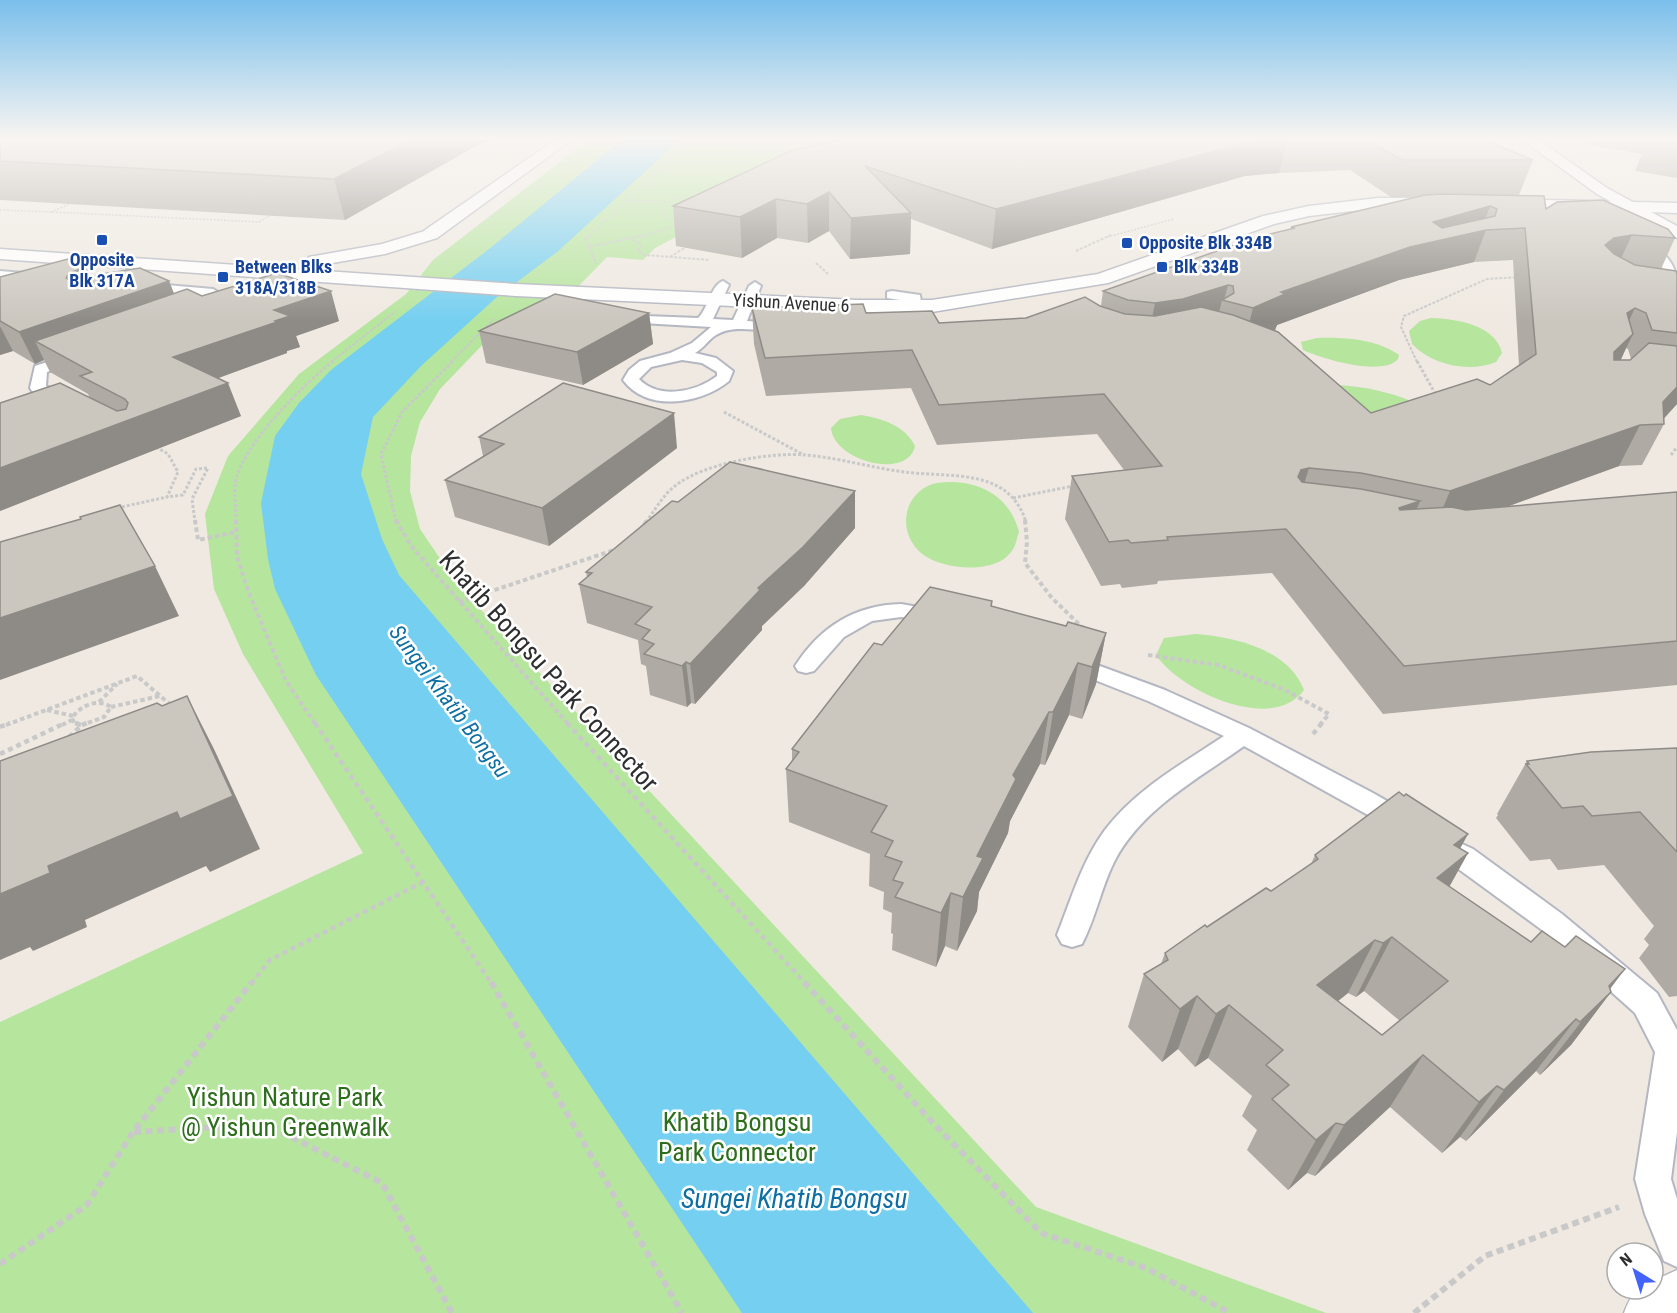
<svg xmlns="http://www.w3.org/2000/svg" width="1677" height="1313" viewBox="0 0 1677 1313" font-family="'Roboto Condensed',sans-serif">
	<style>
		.green { fill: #b6e59e }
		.water { fill: #75cff0 }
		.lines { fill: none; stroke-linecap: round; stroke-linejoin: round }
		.lane-casing { stroke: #b4b7c1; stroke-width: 4 }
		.street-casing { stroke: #b4b7c1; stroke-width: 3 }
		.secondary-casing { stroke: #b4b7c1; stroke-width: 3 }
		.path-far5 { stroke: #c9c9c9; stroke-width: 1.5; stroke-dasharray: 2 1.5; stroke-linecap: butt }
		.path-far4 { stroke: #c9c9c9; stroke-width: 2; stroke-dasharray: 3 1.5; stroke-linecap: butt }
		.path-far3 { stroke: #c9c9c9; stroke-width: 3; stroke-dasharray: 3 2; stroke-linecap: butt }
		.path-far2 { stroke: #c9c9c9; stroke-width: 4; stroke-dasharray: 4.5 3; stroke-linecap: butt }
		.path-far1 { stroke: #c9c9c9; stroke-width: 4.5; stroke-dasharray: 5 4; stroke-linecap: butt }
		.path { stroke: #c9c9c9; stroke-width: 6; stroke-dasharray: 7 4.5; stroke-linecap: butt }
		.lane { fill: #fff; fill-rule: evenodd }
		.street { fill: #fff; fill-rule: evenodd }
		.secondary { fill: #fff; fill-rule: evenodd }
		.wall { fill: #afaba4; fill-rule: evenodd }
		.shaded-wall { fill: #8e8b86 }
		.building { fill: #cbc7bf; stroke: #8e8b86; stroke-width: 1.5; fill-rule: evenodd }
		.transit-dot { fill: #1a4fb4; stroke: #fff; stroke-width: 2 }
		.labels { text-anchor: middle; stroke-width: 5; stroke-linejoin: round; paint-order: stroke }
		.far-transit-label { font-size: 18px; font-weight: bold; fill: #164399; stroke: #fff; text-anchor: start }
		.far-street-label { font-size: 18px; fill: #2e2e2e; stroke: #fff }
		.water-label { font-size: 22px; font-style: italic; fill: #0d6fa3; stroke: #fff }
		.near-street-label { font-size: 26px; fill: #2e2e2e; stroke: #fff }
		.near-park-label { font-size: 26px; fill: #2c6e1b; stroke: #fff }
		.near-water-label { font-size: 27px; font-style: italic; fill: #0d6fa3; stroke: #fff }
	</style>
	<rect width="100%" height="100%" fill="#efe9e1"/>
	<g class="green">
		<path d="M591 138H888L787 179 655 248 643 260 607 257 557 308 489 338 440 389 420 422 411 456 410 491 420 529 458 585 1036 1207 1326 1313H0V1022L363 853 243 654 214 589 205 514 228 456 299 374 406 294 433 260Z"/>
		<path d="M1431 318C1455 319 1495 324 1502 353L1496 362C1469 373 1432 365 1412 344L1409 331 1420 321Z"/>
		<path d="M1317 338C1345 337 1376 339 1399 355L1398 359C1383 377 1322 359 1303 350L1301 342Z"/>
		<path d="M1334 385C1364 386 1391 392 1418 404L1378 421Z"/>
		<path d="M861 415C883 419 904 425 915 446 908 480 834 462 831 428L840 419Z"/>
		<path d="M953 482C985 483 1011 500 1019 532 1017 537 1016 545 1013 549 998 576 941 570 921 553 898 533 902 497 930 485 937 482 946 482 953 482Z"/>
		<path d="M1195 634C1235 637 1288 649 1304 690 1272 734 1180 691 1156 655L1164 638Z"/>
	</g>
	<path class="water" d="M624 138H682L557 252 497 297 421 366 373 417 361 474 382 539 399 575 1033 1313H742L316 675 275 589 268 559 261 503 275 436 299 403 331 370 489 249Z"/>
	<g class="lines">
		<g class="lane-casing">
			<g id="lane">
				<path d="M1640 238H1648C1668 259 1677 261 1677 292L1672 291 1662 267 1640 244Z"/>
				<path d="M0 271 36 274 42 278 36 282 0 279Z"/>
				<path d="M723 281 729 285 713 319 733 320 749 286 755 282 761 286 747 321 782 323 787 324V330C765 335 737 322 716 335 708 340 704 348 695 353L716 358 733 371 729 381C701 404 647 413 623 380L629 370 640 361 670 353 692 343 711 327 624 322 617 318 619 315 698 318C708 309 711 285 723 281ZM682 360 702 363 717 372V376C696 392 659 400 639 379L651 367Z"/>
				<path d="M143 283 213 289 229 299 210 312 203 308 213 299 210 297 138 290 136 287Z"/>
				<path d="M892 291 920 295 921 302 914 306 883 309V303L900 300 887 298V292Z"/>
				<path d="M75 353 82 357 80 360 47 372 46 386 74 400 76 403 74 406H62L32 391 30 388 35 366Z"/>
				<path d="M901 604 947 612 950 617 947 622 939 623 901 617 872 621 844 637 814 671 806 673 798 671 795 666C820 627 855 605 901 604Z"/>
				<path d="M1070 655 1165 690 1249 728 1373 793 1413 816 1417 823 1413 830 1404 833 1395 830 1244 746C1198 779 1141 809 1114 862 1101 888 1096 917 1082 944L1072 947 1062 944 1057 935C1071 900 1082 861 1105 830 1136 789 1182 764 1224 736L1148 701 1062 667 1059 662 1062 657Z"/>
				<path d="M1438 833 1473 849 1562 914 1657 993 1677 1030V1132L1671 1179 1677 1199V1267L1664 1261 1645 1214 1635 1179 1655 1052 1635 1013 1542 930 1453 865 1428 850 1424 843 1428 836Z"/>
			</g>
		</g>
		<g class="street-casing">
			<g id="street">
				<path d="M558 138H574L437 238H425L422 234 425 230Z"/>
				<path d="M1520 138H1536L1607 188 1677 226V238L1597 194Z"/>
			</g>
		</g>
		<g class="secondary-casing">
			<g id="secondary">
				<path d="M1378 198H1435L1443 203 1435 208H1378L1309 216 1274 224 1108 283 932 312H858L516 296 0 259V249L516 284 858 300H932L1098 274 1263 216 1309 206Z"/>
				<path d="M1502 199 1677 203V213L1496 207 1494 204Z"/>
				<path d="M431 229 440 234 437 238 385 254 315 266 306 261 309 257 382 244Z"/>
				<path d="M1677 1270V1313H1624C1631 1296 1633 1289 1653 1289V1281Z"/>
			</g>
		</g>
		<g class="path-far5">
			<path d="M730 138 740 144"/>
			<path d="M598 144 606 138"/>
			<path d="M740 144 752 147 738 150 729 147Z"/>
			<path d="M748 149 792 151"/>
			<path d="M629 200 666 202"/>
			<path d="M72 203 51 212 259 222 274 213"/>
			<path d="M0 210 51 212"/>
			<path d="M679 221 663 215V207L675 197 694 199"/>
			<path d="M588 237 693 138"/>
			<path d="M640 237 679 225"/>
			<path d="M1107 237 1174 219"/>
		</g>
		<g class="path-far4">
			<path d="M590 235 586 239 596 264"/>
			<path d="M633 239 641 245 638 251 645 255 710 260"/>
			<path d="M589 247 645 235"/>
			<path d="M1076 251 1111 235"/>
			<path d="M670 257 686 247"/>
			<path d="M816 263 828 274"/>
			<path d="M331 362 396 311"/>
			<path d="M451 362 494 319"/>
			<path d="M1417 362 1401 327 1404 316 1487 279 1519 277"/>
		</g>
		<g class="path-far3">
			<path d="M1417 361 1436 395"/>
			<path d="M724 412 804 455"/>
			<path d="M156 447 168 454 178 472 167 497 183 495 196 469 208 468 192 499 195 522"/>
			<path d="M1671 455 1677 447"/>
			<path d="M1013 498 1073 486"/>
			<path d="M117 508 167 497"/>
			<path d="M236 522C236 509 234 496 235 484 239 448 305 383 333 361"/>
			<path d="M396 522 381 454 402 412 453 361"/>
			<path d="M646 522C655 510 663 495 675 486 703 463 771 452 806 455 840 458 872 468 905 472 950 478 1009 467 1026 522"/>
		</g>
		<g class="path-far2">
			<path d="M195 520 198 540 236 532"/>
			<path d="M236 520 237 556 248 591 286 681 316 725"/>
			<path d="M396 520 411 546 569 725"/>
			<path d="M1025 520 1027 542 1025 563 1052 598 1084 629"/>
			<path d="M644 525 647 520"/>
			<path d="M459 602 614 550"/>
			<path d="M1148 655 1218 665 1283 689 1329 714 1320 725"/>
			<path d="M99 702 117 684"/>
			<path d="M111 707 160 696"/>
			<path d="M47 710 73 716"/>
			<path d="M6 725 137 676 172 706"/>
			<path d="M62 725 72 720"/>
			<path d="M81 725 74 723 72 718C81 705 97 698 111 707L104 717 82 725"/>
		</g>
		<g class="path-far1">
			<path d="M75 723 82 725"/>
			<path d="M315 723 492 984"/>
			<path d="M567 723 806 984"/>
			<path d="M82 725 87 723"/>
			<path d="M0 727 10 723"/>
			<path d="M1313 734 1322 723"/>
			<path d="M69 737 82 725"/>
			<path d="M0 754 65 723"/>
			<path d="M251 984 270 960 423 882"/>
		</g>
		<g class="path">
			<path d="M491 982 682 1313"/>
			<path d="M804 982 934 1124 1041 1233 1146 1268 1230 1313"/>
			<path d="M134 1132 266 1124 382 1183 452 1313"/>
			<path d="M0 1264 87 1205 133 1132 252 982"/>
			<path d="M1414 1313 1485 1256 1619 1207"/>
		</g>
		<use href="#lane" class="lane"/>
		<use href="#street" class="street"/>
		<use href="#secondary" class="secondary"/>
	</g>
	<g class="wall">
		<path d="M0 138 476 146 345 220 0 200Z"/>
		<path d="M849 138H1480L1533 160 1519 195 1546 209 1675 238 1661 269 1677 274V404L1664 418V424L1642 465 1619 466 1509 506 1677 492V685L1383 714 1272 573 1158 581 1157 584 1122 588 1120 584 1101 586 1065 519 1072 476 1124 470 1097 434 937 445 911 388 766 396 754 344 752 308 866 313 939 323 1026 318 1101 306 1103 291 1291 229V227L1419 197H1391L1350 170 1279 173 1245 176 992 249 911 219 910 254 850 259 829 231 808 243 777 238 742 258 676 246 673 206ZM1513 260 1519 366 1490 385 1371 413 1274 330H1275L1277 325 1399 280 1474 262ZM1626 348 1628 349 1631 359 1630 360H1621Z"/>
		<path d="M1587 138H1677V178L1635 171 1642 154 1584 144Z"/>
		<path d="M86 267 91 278 169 281 174 294 202 296 339 321 296 336 300 347 287 351V353L217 378 241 416 0 511 90 398 88 394 50 372 44 360 35 364 13 351 0 355V277Z"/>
		<path d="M649 313 653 344 583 385 486 363 479 331Z"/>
		<path d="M479 437 677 448 549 546 455 517 445 480 483 456Z"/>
		<path d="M678 502 855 528 804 586 762 626V630L695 704 691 703 687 707 650 695 646 666 641 664 638 640 587 623 579 584 587 577 586 572Z"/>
		<path d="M992 601V606L1066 626 1106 633 1096 684 1082 719 1069 715 1045 765 1040 764 1010 821 1008 833 979 892 977 911 957 951 945 946 936 967 892 950 893 934 891 933 892 913 883 909 884 892 869 886 870 854 789 822 786 769 792 761V749L882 645Z"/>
		<path d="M1677 748V996L1669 997 1639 958 1649 945 1644 939 1654 926 1604 865 1558 870 1550 859 1530 861 1496 818 1498 815 1497 814 1527 761Z"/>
		<path d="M1404 796 1468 834 1460 848 1468 853 1449 887 1531 942 1565 947 1625 969 1610 989 1611 992 1571 1045 1540 1075 1536 1071 1466 1141 1460 1137 1442 1153 1390 1107 1315 1176 1307 1173 1288 1190 1247 1150 1257 1130 1242 1116 1252 1096 1208 1058 1195 1067 1178 1049 1162 1062 1128 1027 1144 974 1161 964 1165 953 1207 927 1271 891 1311 864 1315 855ZM1364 991 1400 1021 1382 1035 1338 1001 1348 993 1356 997Z"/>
	</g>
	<g class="shaded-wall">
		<path d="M414 138H498L476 146 345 220 334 179Z"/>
		<path d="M1288 138 1279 173 1245 176 992 249 996 209 1253 141Z"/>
		<path d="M829 192V231L808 243 807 204Z"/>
		<path d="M776 199 777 238 742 258 740 217Z"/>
		<path d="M1490 206 1481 231 1486 230 1474 262 1399 280 1277 325 1275 330 1244 344 1253 308 1281 292 1433 222Z"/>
		<path d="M911 213 910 254 850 259 851 218Z"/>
		<path d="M1632 235 1617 267 1605 245 1614 238Z"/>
		<path d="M86 267 99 297 66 278 69 273Z"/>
		<path d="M169 281 181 311 35 341 44 360 35 364 19 332Z"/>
		<path d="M1228 285 1224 300H1222L1217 321 1148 339 1155 303Z"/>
		<path d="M331 291 339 321 296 336 300 347 287 351V353L186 390 173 357 274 310Z"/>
		<path d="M1635 308 1618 344 1627 313Z"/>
		<path d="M649 313 653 344 583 385 577 352Z"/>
		<path d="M0 326 13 351 0 355Z"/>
		<path d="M1633 334 1615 371 1614 352Z"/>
		<path d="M228 383 241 416 0 511V468Z"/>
		<path d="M1677 387V404L1658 425 1663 402Z"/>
		<path d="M674 413 677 448 549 546 542 508Z"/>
		<path d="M1640 425 1619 466 1432 534 1450 491Z"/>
		<path d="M1309 468 1296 511 1298 477 1301 470Z"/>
		<path d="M855 491V528L804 586 762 626V630L695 704 690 664 758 588Z"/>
		<path d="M1420 501 1403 544 1399 508Z"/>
		<path d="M155 566 179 616 0 680V618Z"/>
		<path d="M1106 633 1096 684 1082 719 1092 667Z"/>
		<path d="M686 662 691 703 687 707 682 666Z"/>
		<path d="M1078 663 1069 715 1045 765 1053 712Z"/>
		<path d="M187 696 214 749 260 849 210 872 206 866 85 920 87 927 33 951 30 947 0 960V894L48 866Z"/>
		<path d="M1049 712 1040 764 1010 821 1008 833 979 892 977 911 957 951 963 897 977 856 1013 775Z"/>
		<path d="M1468 834 1449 869 1468 853 1438 907 1409 932 1454 845Z"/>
		<path d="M951 893 945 946 936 967 941 913Z"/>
		<path d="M1392 937 1364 991 1356 997 1383 943Z"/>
		<path d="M1375 940 1348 993 1292 1038 1317 985Z"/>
		<path d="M1625 969 1596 1007 1611 992 1571 1045 1540 1075 1609 986Z"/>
		<path d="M1197 996 1178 1049 1162 1062 1180 1009Z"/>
		<path d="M1229 1005 1208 1058 1195 1067 1216 1014Z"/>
		<path d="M1576 1019 1536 1071 1466 1141 1504 1090Z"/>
		<path d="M1423 1055 1390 1107 1315 1176 1344 1125Z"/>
		<path d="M1497 1086 1460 1137 1442 1153 1479 1102Z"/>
		<path d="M1336 1123 1307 1173 1288 1190 1316 1140Z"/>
	</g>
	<g class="building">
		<path d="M0 138H414L334 179 0 161Z"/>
		<path d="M849 138H1296L1253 141 996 209 865 166 911 213 851 218 829 192 807 204 776 199 740 217 673 206 793 150Z"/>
		<path d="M1363 138H1480L1533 160H1402Z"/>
		<path d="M1443 194 1544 196 1546 209 1557 202 1603 200 1668 229 1675 238 1632 235 1614 238 1605 245 1614 254 1635 265 1676 271 1677 274V333L1652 330 1646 313 1635 308 1627 313 1633 334 1614 352V360H1630L1649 343 1677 346V387L1663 402 1664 424 1640 425 1450 491 1361 473 1309 468 1301 470 1298 477 1302 482 1361 489 1420 501 1399 508 1400 510 1451 507 1466 510 1677 492V641L1404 666 1286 529 1167 537 1168 540 1131 543 1128 540 1109 542 1072 476 1162 466 1104 394 939 405 912 350 765 358 752 308 863 304 866 313 932 311 939 323 1026 318 1085 297 1100 306 1125 314 1155 316 1201 307 1233 315 1278 332 1371 413 1477 379 1490 385 1536 354 1525 228 1486 230 1410 247 1281 292 1285 294 1253 308 1222 300 1234 293 1233 286 1228 285 1183 299 1155 303 1128 300 1103 291 1254 238 1295 228 1291 227 1425 195ZM1490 206 1497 209 1495 216 1442 228 1433 222Z"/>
		<path d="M68 259 86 267 69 273 66 278 74 283 102 274 140 268 169 281 19 332 0 321V277Z"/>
		<path d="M277 273 331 291 274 310 290 316 275 321 277 322 173 357 228 383 0 468V403L60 383 117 411 126 409 128 403 125 399 80 376 92 372 35 341 187 289 202 296Z"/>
		<path d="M555 294 649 313 577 352 479 331Z"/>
		<path d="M563 383 674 413 542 508 445 480 504 444 479 437Z"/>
		<path d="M730 462 855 491 803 547 758 588 760 590 690 664 686 662 682 666 644 654 654 644 642 639 650 630 635 624 652 607 579 584 592 573 586 572 672 501 678 502Z"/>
		<path d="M120 505 155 566 0 618V542L81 519 80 517Z"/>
		<path d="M930 587 992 601 991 606 1066 626 1068 622 1106 633 1092 667 1078 663 1053 712H1049L1013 775 1016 779 977 856 983 858 963 897 951 893 941 913 895 897 903 883 893 880 902 862 885 856 893 841 871 832 887 806 786 769 799 752 792 749 874 643 882 645Z"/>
		<path d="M187 696 233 796 180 819 177 812 48 866 50 873 0 894V761L157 703 162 706Z"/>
		<path d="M1677 748V852L1640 812 1592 816 1583 806 1562 808 1526 764H1529L1527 761 1591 752Z"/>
		<path d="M1399 792 1404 796 1406 794 1468 834 1454 845 1468 853 1437 878 1531 942 1542 931 1565 947 1576 936 1625 969 1609 986 1611 992 1580 1022 1576 1019 1504 1090 1497 1086 1479 1102 1423 1055 1344 1125 1336 1123 1316 1140 1272 1099 1289 1085 1266 1065 1283 1050 1229 1005 1216 1014 1197 996 1180 1009 1144 974 1168 960 1165 953 1205 925 1207 927 1266 888 1271 891 1318 859 1315 855ZM1392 937 1448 981 1382 1035 1317 985 1375 940 1383 943Z"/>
	</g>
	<linearGradient id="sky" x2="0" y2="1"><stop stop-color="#7abfeb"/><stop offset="0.43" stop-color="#f8f5f2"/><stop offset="1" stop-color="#f8f5f2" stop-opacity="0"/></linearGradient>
	<rect width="1677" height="322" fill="url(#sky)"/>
	<g class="transit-dot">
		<rect x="96" y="234" width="12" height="12" rx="3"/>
		<rect x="1121" y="237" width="12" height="12" rx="3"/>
		<rect x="1156" y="261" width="12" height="12" rx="3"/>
		<rect x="217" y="271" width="12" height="12" rx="3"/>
	</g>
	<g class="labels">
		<g class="far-transit-label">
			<text x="1139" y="249">Opposite Blk 334B</text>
			<text x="102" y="266" text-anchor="middle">Opposite<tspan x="102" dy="21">Blk 317A</tspan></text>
			<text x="235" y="273">Between Blks<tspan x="235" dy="21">318A/318B</tspan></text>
			<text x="1174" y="273">Blk 334B</text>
		</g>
		<g class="far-street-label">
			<text transform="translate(791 303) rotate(3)" y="6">Yishun Avenue 6</text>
		</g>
		<g class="water-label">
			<text transform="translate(450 701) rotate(53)" y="8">Sungei Khatib Bongsu</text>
		</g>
		<g class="near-street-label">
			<text transform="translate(549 671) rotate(48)" y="9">Khatib Bongsu Park Connector</text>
		</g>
		<g class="near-park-label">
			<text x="285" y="1106">Yishun Nature Park<tspan x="285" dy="30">@ Yishun Greenwalk</tspan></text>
			<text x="737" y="1131">Khatib Bongsu<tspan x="737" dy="30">Park Connector</tspan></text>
		</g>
		<g class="near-water-label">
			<text x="794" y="1208">Sungei Khatib Bongsu</text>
		</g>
	</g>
	<g transform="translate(1635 1271) rotate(322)"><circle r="28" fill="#ffffff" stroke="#ababab" stroke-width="1.5"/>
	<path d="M0-4.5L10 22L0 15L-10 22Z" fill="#4264fb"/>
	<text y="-9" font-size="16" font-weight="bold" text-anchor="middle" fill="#2e2e2e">N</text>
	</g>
</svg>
